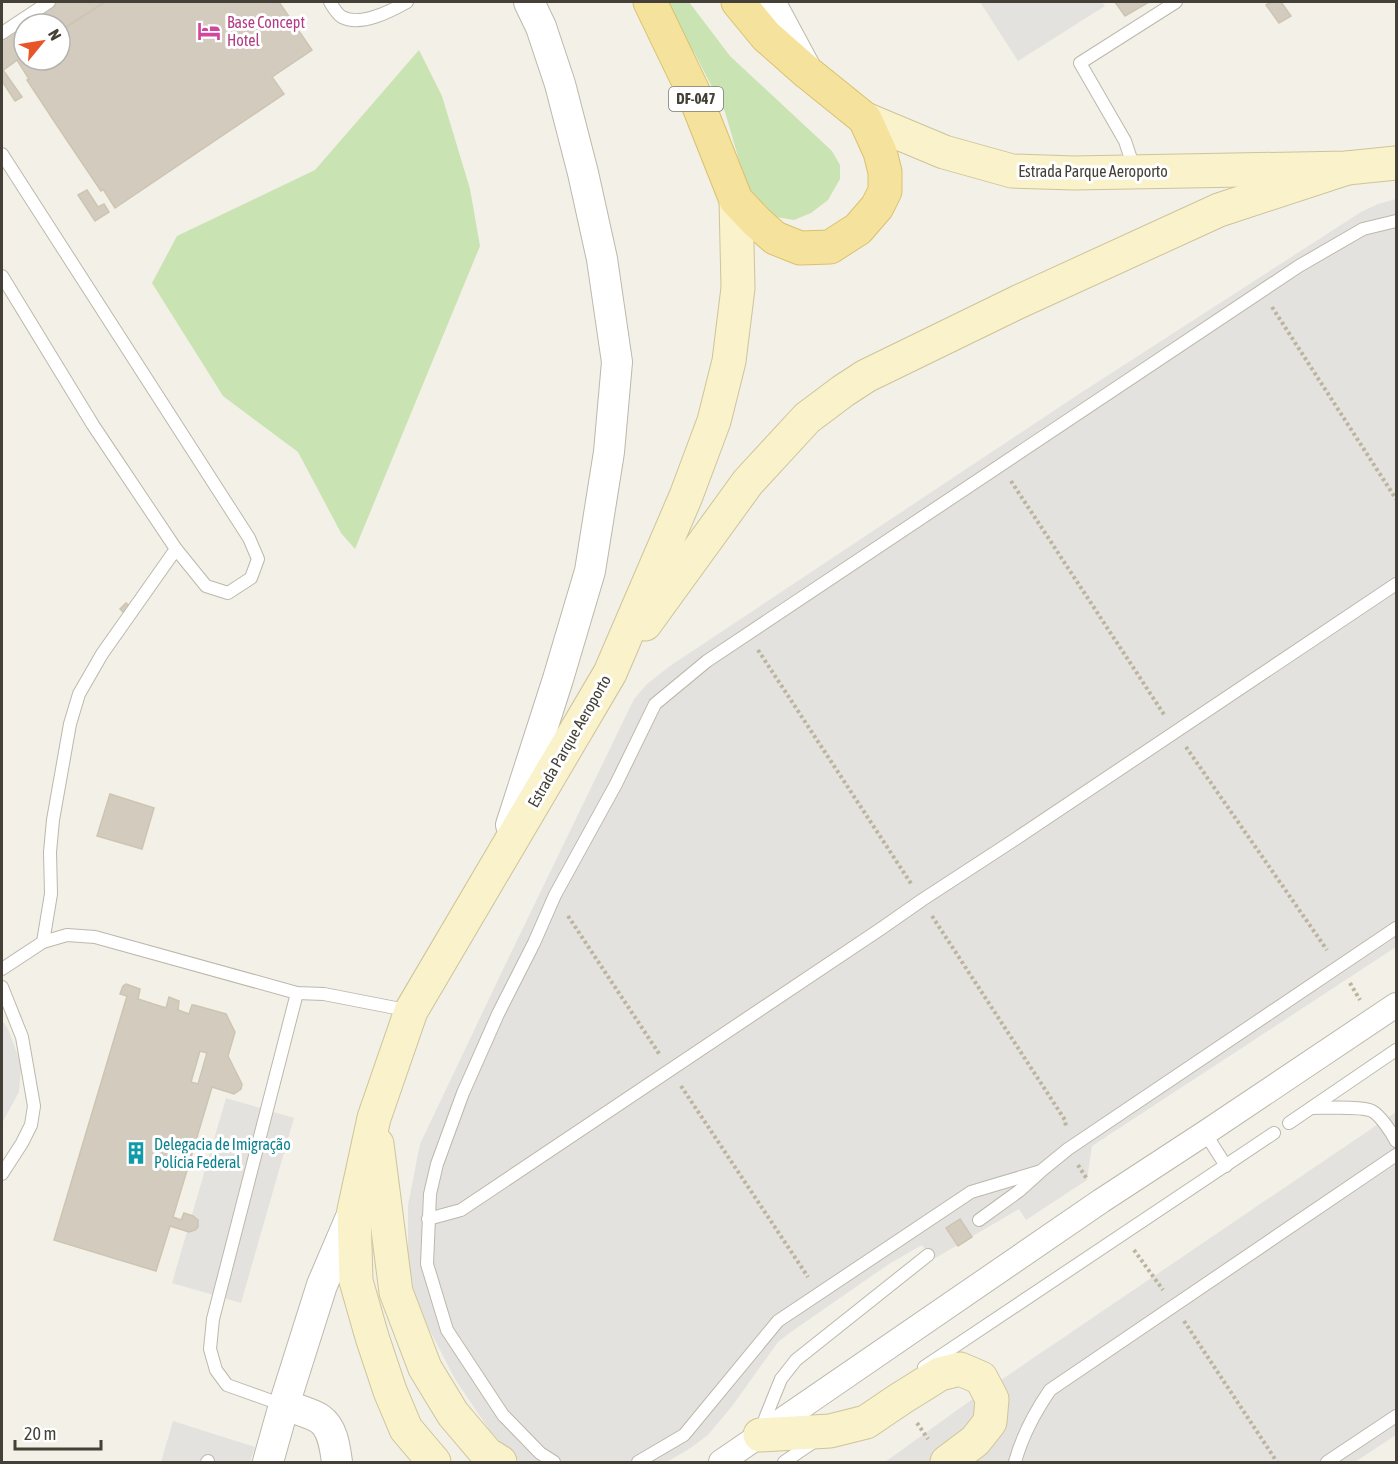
<svg xmlns="http://www.w3.org/2000/svg" width="1398" height="1464" viewBox="0 0 1398 1464" font-family="'Asap Condensed',sans-serif">
	<style>
		.green { fill: #cae3b3 }
		.parking { fill: #e4e2df }
		.building { fill: #d3ccbe; stroke: #cdc4b1; stroke-width: 1.5; fill-rule: evenodd }
		.lines { fill: none; stroke-linecap: round; stroke-linejoin: round }
		.service-casing { stroke: #bdb8ab; stroke-width: 14 }
		.minor-casing { stroke: #bdb8ab; stroke-width: 26 }
		.tertiary-casing { stroke: #bdb8ab; stroke-width: 32 }
		.secondary-casing { stroke: #cec49a; stroke-width: 35 }
		.primary-casing { stroke: #d9c16e; stroke-width: 35 }
		.path { stroke: #bdb49d; stroke-width: 4; stroke-dasharray: 3 3; stroke-linecap: butt }
		.service { stroke: #fff; stroke-width: 12 }
		.minor { stroke: #fff; stroke-width: 24 }
		.tertiary { stroke: #fff; stroke-width: 30 }
		.secondary { stroke: #faf2ca; stroke-width: 33 }
		.primary { stroke: #f5e39d; stroke-width: 33 }
		.labels { text-anchor: middle; stroke-width: 6; stroke-linejoin: round; paint-order: stroke }
		.shield { fill: #fff; stroke: #7c7973; stroke-width: 1.5 }
		.shield-label { font-size: 15px; font-weight: bold; fill: #444037 }
		.hotel-label { font-size: 16px; fill: #b23c85; stroke: #fff; text-anchor: start }
		.street-label { font-size: 16px; fill: #444037; stroke: #fff }
		.culture-label { font-size: 16px; fill: #0d838f; stroke: #fff; text-anchor: start }
	</style>
	<rect width="100%" height="100%" fill="#f2f0e7"/>
	<g class="green">
		<path d="M661 2H689L730 56 832 151 840 165V179L828 200 811 213 794 220 771 216 758 205 745 181 725 112 695 54Z"/>
		<path d="M419 50 442 96 470 189 480 246 355 549 341 533 298 452 223 396 152 283 177 236 315 170Z"/>
	</g>
	<g class="parking">
		<path d="M980 2H1102L1105 6 1018 61Z"/>
		<path d="M1396 199V947L1092 1146 1087 1180 1026 1220 1019 1209 932 1260 922 1245 889 1264 791 1332 778 1342 733 1405 708 1435 692 1447 667 1462H520L490 1431 455 1379 429 1329 414 1292 408 1258V1205L420 1144 507 961 634 699 647 684 670 666 1079 394 1361 212 1378 204Z"/>
		<path d="M2 1020 8 1029 18 1056 21 1068 19 1092 2 1123Z"/>
		<path d="M226 1098 294 1118 241 1303 172 1283Z"/>
		<path d="M1396 1112V1435L1355 1462H885L967 1403Z"/>
		<path d="M173 1421 255 1447 250 1462H161Z"/>
	</g>
	<g class="building">
		<path d="M41 2H105L60 31V24H24V55L2 71V28Z"/>
		<path d="M105 2H279L312 50 272 77 284 94 115 208 103 189 101 191 58 127 27 80 29 79 17 60 24 55V60H60V31Z"/>
		<path d="M1115 2H1149L1125 16Z"/>
		<path d="M1271 2H1281L1291 16 1279 23 1266 5Z"/>
		<path d="M3 70 22 97 15 101 2 81V71Z"/>
		<path d="M87 190 98 207 104 204 109 212 95 221 78 195Z"/>
		<path d="M126 603 132 608 126 615 120 609Z"/>
		<path d="M110 794 154 808 142 849 97 836Z"/>
		<path d="M126 984 140 989 138 999 166 1008 169 997 179 1001 178 1010 189 1014 192 1005H194L226 1014 235 1032 228 1056 242 1084 241 1089 234 1094 212 1087 173 1217 181 1220 184 1213 193 1216 198 1220V1227L195 1230 189 1232 170 1226 156 1271 54 1240 127 996 120 994 123 986ZM200 1051 207 1053 198 1084 191 1082Z"/>
		<path d="M960 1219 972 1237 958 1246 946 1228Z"/>
	</g>
	<g class="lines">
		<g class="service-casing">
			<g id="service">
				<path d="M330 2C333 7 337 14 342 17 361 27 391 11 407 2"/>
				<path d="M2 33 49 2"/>
				<path d="M2 154 249 538 258 559 251 578 228 593 206 586 176 549 93 425 2 276"/>
				<path d="M1135 171 1125 141 1080 63 1176 2"/>
				<path d="M43 942 51 894 50 852 53 820 70 724 79 694 102 654 176 549"/>
				<path d="M2 969 43 942 67 935 95 937 297 993 324 994 411 1011"/>
				<path d="M2 987 22 1037 34 1106 31 1125 22 1143 2 1174"/>
				<path d="M1311 1108C1323 1108 1363 1106 1372 1111 1380 1115 1392 1133 1396 1141"/>
				<path d="M1289 1123 1396 1050"/>
				<path d="M1205 1133 1226 1166"/>
				<path d="M428 1219 461 1210 882 928 922 900 1014 840 1396 584"/>
				<path d="M979 1220 1019 1191 1039 1173"/>
				<path d="M924 1367 1274 1133"/>
				<path d="M283 1405 227 1385 216 1370 210 1349 213 1319 297 993"/>
				<path d="M761 1431 766 1416 781 1379 796 1360 928 1255"/>
				<path d="M207 1462 208 1461"/>
				<path d="M554 1462 540 1453 503 1415 447 1330 427 1264 430 1194 437 1164 463 1093 498 1014 534 943 555 895 616 784 655 704 707 661 1299 266 1363 229 1396 221"/>
				<path d="M638 1462 684 1435 778 1321 971 1192 1041 1171 1068 1149 1396 928"/>
				<path d="M784 1462 815 1441"/>
				<path d="M1015 1462C1022 1436 1035 1412 1050 1390L1396 1155"/>
				<path d="M1327 1462 1396 1416"/>
			</g>
		</g>
		<g class="minor-casing">
			<path id="minor" d="M721 1462 1101 1201 1205 1133 1396 1005"/>
		</g>
		<g class="tertiary-casing">
			<g id="tertiary">
				<path d="M770 2 805 67"/>
				<path d="M511 825 558 679 590 571 609 452 617 362 602 259 583 173 560 84 541 27 529 2"/>
				<path d="M284 1405C295 1409 311 1413 320 1419 333 1428 335 1448 337 1462"/>
				<path d="M268 1462 284 1405 322 1285 354 1210"/>
			</g>
		</g>
		<g class="secondary-casing">
			<g id="secondary">
				<path d="M865 119 944 152 1012 171 1074 173 1347 168 1396 163"/>
				<path d="M645 624 748 482 807 418 843 391 866 376 1018 302 1219 210 1347 168"/>
				<path d="M377 1144 396 1292 425 1368 453 1414 487 1454 500 1462"/>
				<path d="M760 1435 830 1431 866 1422 900 1399 940 1374 960 1369 981 1378 992 1399 990 1422 975 1441 947 1462"/>
				<path d="M434 1462 406 1429 390 1391 372 1337 356 1281 354 1210 374 1118 411 1011 610 673 686 496 714 421 729 361 738 288 736 200"/>
			</g>
		</g>
		<g class="primary-casing">
			<path id="primary" d="M650 2 692 89 736 200 757 222 775 238 800 248 830 247 858 229 877 207 885 191V172L880 152 865 119 808 73 766 36 738 2"/>
		</g>
		<g class="path">
			<path d="M1272 307 1396 499"/>
			<path d="M1011 481 1165 716"/>
			<path d="M758 650 912 885"/>
			<path d="M1186 747 1327 950"/>
			<path d="M568 916 660 1055"/>
			<path d="M932 916 1065 1120 1066 1127"/>
			<path d="M1350 983 1360 1000"/>
			<path d="M681 1086 808 1277"/>
			<path d="M1078 1165 1087 1179"/>
			<path d="M1134 1250 1163 1290"/>
			<path d="M1184 1321 1277 1462"/>
			<path d="M917 1423 928 1439"/>
		</g>
		<use href="#service" class="service"/>
		<use href="#minor" class="minor"/>
		<use href="#tertiary" class="tertiary"/>
		<use href="#secondary" class="secondary"/>
		<use href="#primary" class="primary"/>
	</g>
	<defs>
		<g id="hotel-bare" transform="scale(1.8)"><path d="M-6-4.5h1.5V1H6V5H4.5V3h-9V5H-6ZM-4 0a1.8 1.8 0 1 1 3.6 0ZM.5 0V-2.5h3Q6-2.5 6 0Z" fill="#d1479c" stroke="#fff" stroke-width="2.5" paint-order="stroke"/></g>
		<g id="building-bare" transform="scale(1.8)"><path d="M-4-6H4V6H1V3H-1V6H-4ZM-2.5-4.3h1.7v1.8h-1.7ZM.8-4.3h1.7v1.8H.8ZM-2.5-1h1.7V.8h-1.7ZM.8-1h1.7V.8H.8Z" fill="#0f9aa8" stroke="#fff" stroke-width="2.5" paint-order="stroke"/></g>
	</defs>
	<g fill-rule="evenodd">
		<use href="#hotel-bare" x="209" y="31"/>
		<use href="#building-bare" x="136" y="1153"/>
	</g>
	<g class="labels">
		<rect class="shield" x="669" y="87" width="54" height="24" rx="4.5"/>
		<g class="shield-label">
			<text x="696" y="104">DF-047</text>
		</g>
		<g class="hotel-label">
			<text x="227" y="28">Base Concept<tspan x="227" dy="18">Hotel</tspan></text>
		</g>
		<g class="street-label">
			<text x="1093" y="177">Estrada Parque Aeroporto</text>
			<text transform="translate(569 741) rotate(-60)" y="6">Estrada Parque Aeroporto</text>
		</g>
		<g class="culture-label">
			<text x="154" y="1150">Delegacia de Imigração<tspan x="154" dy="18">Polícia Federal</tspan></text>
		</g>
	</g>
	<rect width="1398" height="1464" fill="none" stroke="#444037" stroke-width="6"/>
	<g transform="translate(42 42) rotate(60)"><circle r="28" fill="#ffffff" stroke="#b4b3af" stroke-width="1.5"/>
	<path d="M0-4.5L10 22L0 15L-10 22Z" fill="#e75529"/>
	<text y="-9" font-size="16" font-weight="bold" text-anchor="middle" fill="#444037">N</text>
	</g>
	<path d="M15 1440v9h86v-9" fill="none" stroke="#444037" stroke-width="3"/>
	<text x="24" y="1440" font-size="18" fill="#444037" stroke="#ffffff" stroke-width="4.5" paint-order="stroke">20 m</text>
</svg>
